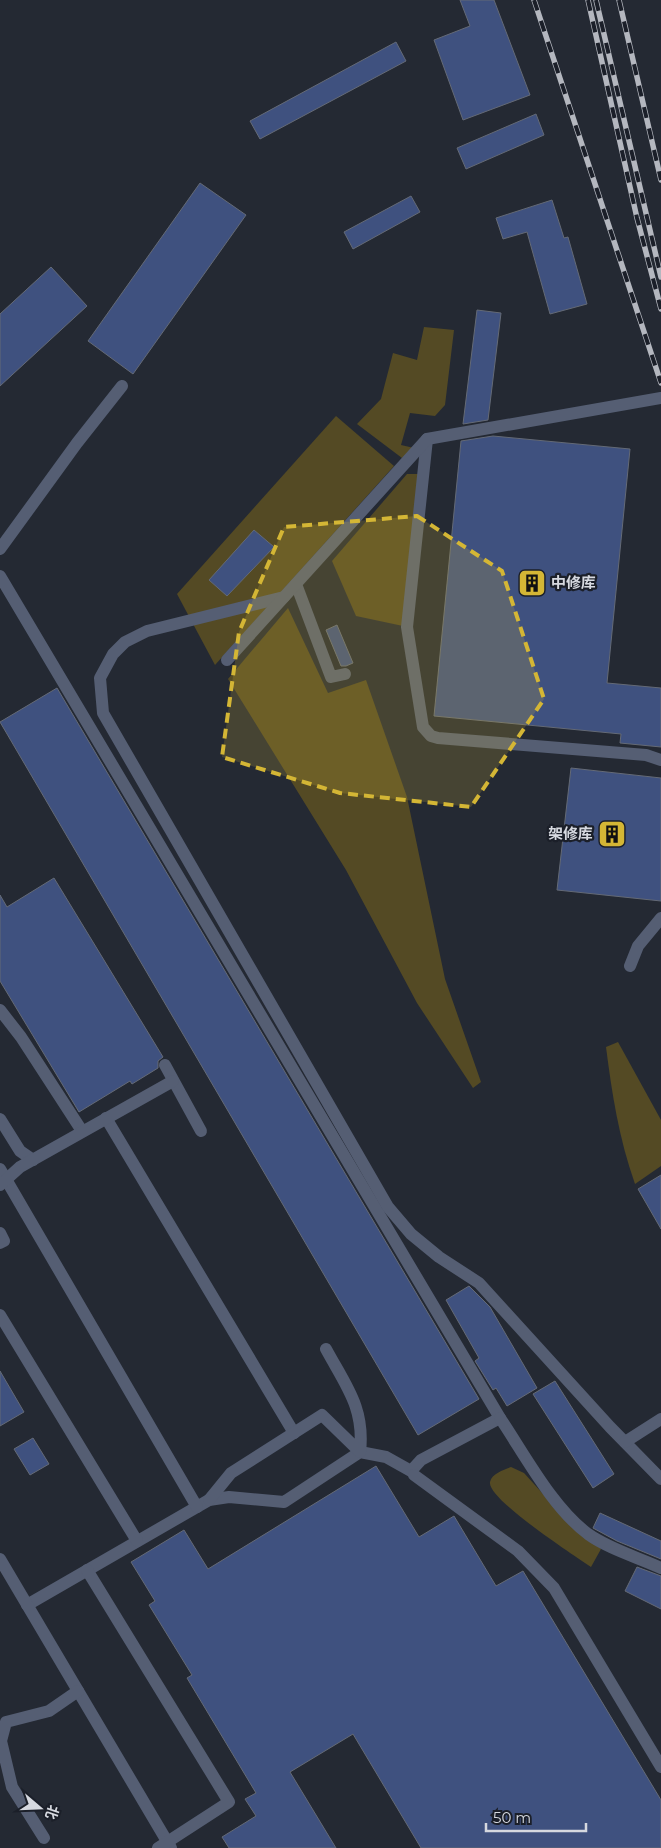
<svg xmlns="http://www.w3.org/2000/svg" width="661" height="1848" viewBox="0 0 661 1848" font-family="Montserrat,'Noto Sans SC',sans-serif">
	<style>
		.green { fill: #544a24 }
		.building { fill: #3f517f; stroke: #646a76 }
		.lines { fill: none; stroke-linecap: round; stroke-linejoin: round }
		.minor { stroke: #555e73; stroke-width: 12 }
		.rail-casing { stroke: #b4b7bf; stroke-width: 5.5 }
		.rail { stroke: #1b1f29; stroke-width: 4; stroke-dasharray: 11; stroke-linecap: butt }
		.marked { fill: #d4b635; fill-opacity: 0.2; stroke: #d4b635; stroke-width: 4; stroke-dasharray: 10 6; stroke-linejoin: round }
		.labels { text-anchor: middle; stroke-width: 4.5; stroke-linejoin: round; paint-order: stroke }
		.poi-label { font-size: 15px; font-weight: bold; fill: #d6d9e0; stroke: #1b1f29; text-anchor: start }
	</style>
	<rect width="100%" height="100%" fill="#242933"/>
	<g class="green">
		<path d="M424 327 454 330 445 405 435 416 410 413 401 445 414 448 402 458 357 424 381 399 393 353 417 360Z"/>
		<path d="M336 416 394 466 215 665 177 594Z"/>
		<path d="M407 474H420L403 626 356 616 332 561Z"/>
		<path d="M288 608 328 693 366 680 407 797 445 979 481 1082 473 1088 417 1003 346 870 228 679Z"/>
		<path d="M618 1042 661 1120V1166L635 1184C619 1139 612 1094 606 1047Z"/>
		<path d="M511 1467 524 1473 564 1517 601 1549 591 1567C575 1556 487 1499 490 1482 492 1473 504 1470 511 1467Z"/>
	</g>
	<g class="building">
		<path d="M460 0H494L530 95 463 120 434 40 470 26Z"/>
		<path d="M396 42 406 61 260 139 250 121Z"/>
		<path d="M536 114 544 135 466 169 457 148Z"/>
		<path d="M200 183 246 215 133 374 88 341Z"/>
		<path d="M411 196 420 212 353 249 344 232Z"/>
		<path d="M552 200 564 238 568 237 587 304 550 314 527 232 503 239 496 218Z"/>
		<path d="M51 267 87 306 0 386V314Z"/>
		<path d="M477 310 501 313 488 420 463 424Z"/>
		<path d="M493 436 630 449 607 683 661 688V747L620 743 621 734 434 716 461 441Z"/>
		<path d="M254 530 274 547 227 596 209 580Z"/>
		<path d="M337 625 353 663 346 666H341L326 630Z"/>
		<path d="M57 688 479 1399 418 1435 0 722Z"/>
		<path d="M571 768 661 778V901L557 890Z"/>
		<path d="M54 878 163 1057 158 1061V1068L132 1084 130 1081 79 1112 0 981V895L7 907Z"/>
		<path d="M661 1175V1229L638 1189Z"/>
		<path d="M469 1286 490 1307 537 1388 507 1406 496 1388 493 1390 475 1361 479 1358 446 1300Z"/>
		<path d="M0 1371 24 1412 0 1426Z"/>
		<path d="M555 1381 614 1474 593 1488 533 1394Z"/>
		<path d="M33 1438 49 1464 30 1475 14 1449Z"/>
		<path d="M376 1466 419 1537 454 1516 496 1586 523 1571 661 1800V1848H421L353 1734 290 1772 336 1848H229L222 1837 256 1816 245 1799 256 1793 187 1678 192 1675 149 1605 155 1601 131 1562 184 1530 208 1569Z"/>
		<path d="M600 1513 661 1541V1559L617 1541 593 1528Z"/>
		<path d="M637 1567 661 1576V1609L625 1591Z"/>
	</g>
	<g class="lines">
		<g class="minor">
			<path d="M427 439 407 627 423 727 431 736 438 738 646 755 661 760"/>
			<path d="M0 549 77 443 122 386"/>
			<path d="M0 576 500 1418 421 1460 411 1471 386 1457 360 1452 284 1502 229 1497 209 1500 27 1605"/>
			<path d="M296 584 331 677 345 674"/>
			<path d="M284 597 147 631 125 642 113 654 100 678 103 713 388 1207 411 1234 439 1257 479 1283 610 1427 661 1479"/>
			<path d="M227 660 427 439 661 398"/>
			<path d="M630 966 638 946 661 918"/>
			<path d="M0 1010 21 1037 82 1131"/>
			<path d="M165 1065 201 1131"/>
			<path d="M106 1118 294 1433"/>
			<path d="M0 1119 20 1151 33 1160"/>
			<path d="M0 1169 197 1507"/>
			<path d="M0 1185 20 1167 173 1081"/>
			<path d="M0 1233 4 1241 0 1243"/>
			<path d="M0 1315 137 1541"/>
			<path d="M500 1418C525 1455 552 1507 588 1534 609 1549 637 1557 661 1568"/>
			<path d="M625 1442 661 1419"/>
			<path d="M414 1475 518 1551 554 1588 661 1767"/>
			<path d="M209 1500 231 1473 322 1415 360 1452C365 1408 346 1386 326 1349"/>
			<path d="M0 1559 171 1848"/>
			<path d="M87 1570 229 1802 158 1848"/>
			<path d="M44 1838 12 1787 1 1741 6 1722 49 1711 78 1691"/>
		</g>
		<g class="rail-casing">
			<g id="rail">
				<path d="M534 0 661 383"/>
				<path d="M588 0 637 218 661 309"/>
				<path d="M596 0 661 277"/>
				<path d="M619 0 661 180"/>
			</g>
		</g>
		<use href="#rail" class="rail"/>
	</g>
	<path class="marked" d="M417 516 502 571 544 699 471 807 340 793 222 757 239 632 284 527Z"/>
	<defs>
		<g id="building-square" transform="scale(1.4375)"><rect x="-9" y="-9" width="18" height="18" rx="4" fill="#d4b635" stroke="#1b1f29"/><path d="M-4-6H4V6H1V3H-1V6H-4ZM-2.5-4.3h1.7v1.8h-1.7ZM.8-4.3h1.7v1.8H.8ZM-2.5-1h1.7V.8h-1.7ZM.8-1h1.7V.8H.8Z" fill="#111"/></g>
	</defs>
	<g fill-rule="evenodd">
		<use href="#building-square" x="532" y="583"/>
		<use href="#building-square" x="612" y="834"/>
	</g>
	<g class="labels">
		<g class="poi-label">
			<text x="551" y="588">中修库</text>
			<text x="593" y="839" text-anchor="end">架修库</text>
		</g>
	</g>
	<g transform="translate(40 1808) rotate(109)" stroke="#1b1f29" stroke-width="4" paint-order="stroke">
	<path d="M0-4L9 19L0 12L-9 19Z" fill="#d6d9e0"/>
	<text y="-8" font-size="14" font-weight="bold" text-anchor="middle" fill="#d6d9e0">北</text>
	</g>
	<path d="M486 1823v8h100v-8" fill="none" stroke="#d6d9e0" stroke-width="2.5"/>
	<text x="493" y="1823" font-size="15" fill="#d6d9e0" stroke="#1b1f29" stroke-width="4" paint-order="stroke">50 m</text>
</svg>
